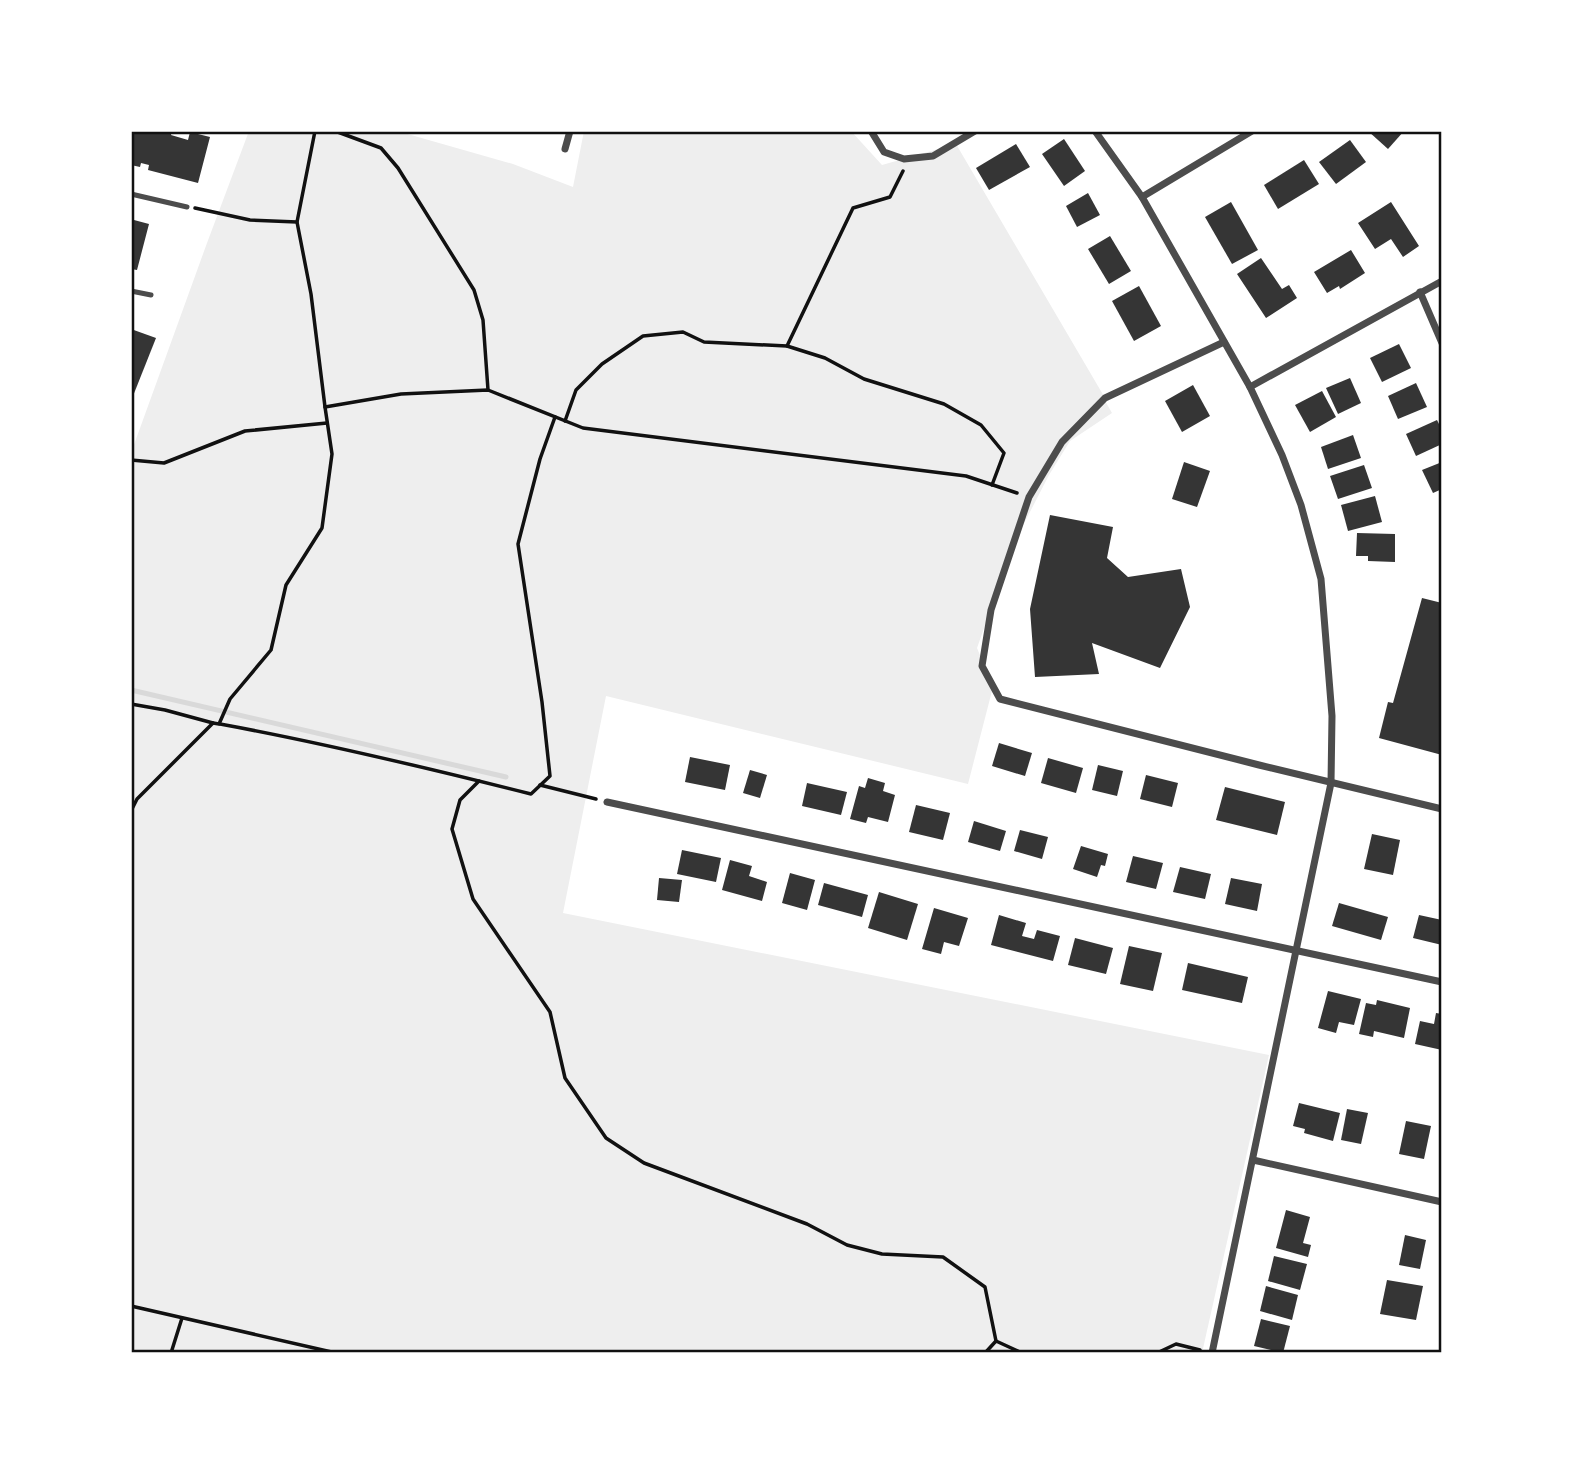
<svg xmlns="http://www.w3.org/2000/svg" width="1573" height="1484" viewBox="0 0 1573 1484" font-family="'Crimson Pro',serif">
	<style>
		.green { fill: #eee }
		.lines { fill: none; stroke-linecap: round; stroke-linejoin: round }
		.stream { stroke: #d9d9d9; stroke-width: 5 }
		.building { fill: #353535 }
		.path { stroke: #111; stroke-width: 3.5 }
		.service { stroke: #4c4c4c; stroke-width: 5 }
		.minor { stroke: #4c4c4c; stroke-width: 7 }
		.neatline { fill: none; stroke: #111; stroke-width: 2.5 }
	</style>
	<rect width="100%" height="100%" fill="#fff"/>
	<path class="green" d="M249 131H397L513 164 573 187 584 131H851L882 165 956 144 1105 398 1104 399 1112 413 1070 441 1049 475 1014 543 977 648 993 687 968 784 606 696 563 913 1269 1055 1202 1353H131V453L207 243Z"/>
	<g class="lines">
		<path class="stream" d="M131 690 506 777"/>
	</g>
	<g class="building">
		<path d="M131 131H172L171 135 188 140 190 132 210 137 198 183 148 170 149 165 141 163 140 167 131 165Z"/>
		<path d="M1368 131H1404L1388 149Z"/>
		<path d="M1064 139 1085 171 1064 186 1042 154Z"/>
		<path d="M1350 140 1366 162 1336 184 1319 162Z"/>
		<path d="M1016 144 1030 167 989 190 976 168Z"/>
		<path d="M1304 160 1319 184 1278 209 1264 185Z"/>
		<path d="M1088 193 1100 215 1077 227 1066 206Z"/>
		<path d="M1231 202 1258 250 1232 264 1205 217Z"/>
		<path d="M1391 202 1419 246 1403 257 1391 239 1375 249 1358 223Z"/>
		<path d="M134 220 149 224 137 270 131 269V223L133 224Z"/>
		<path d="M1110 236 1131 271 1109 284 1088 249Z"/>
		<path d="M1351 250 1365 273 1340 289 1339 286 1327 293 1314 272Z"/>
		<path d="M1261 258 1282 289 1289 285 1297 298 1266 318 1237 274Z"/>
		<path d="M1139 286 1161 326 1134 341 1112 301Z"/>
		<path d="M131 329 156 338 131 401Z"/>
		<path d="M1399 344 1411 368 1382 382 1370 358Z"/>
		<path d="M1350 378 1361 403 1338 414 1326 388Z"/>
		<path d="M1416 383 1427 407 1398 419 1388 396Z"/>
		<path d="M1193 385 1210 416 1182 432 1165 401Z"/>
		<path d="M1322 391 1336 417 1310 432 1295 405Z"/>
		<path d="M1437 420 1442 430V444L1416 456 1406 434Z"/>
		<path d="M1353 435 1361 458 1328 469 1321 447Z"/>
		<path d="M1184 462 1210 471 1197 507 1172 499Z"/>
		<path d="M1442 462V489L1433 493 1422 470Z"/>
		<path d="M1364 465 1372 488 1338 499 1330 476Z"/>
		<path d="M1375 496 1382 522 1348 531 1341 505Z"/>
		<path d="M1050 515 1113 527 1107 558 1128 577 1181 569 1190 607 1160 668 1092 643 1099 674 1035 677 1030 609Z"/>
		<path d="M1357 533 1395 534V562L1368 561V556H1356Z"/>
		<path d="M1422 598 1442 603V755L1379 738 1388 702 1393 703Z"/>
		<path d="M999 743 1032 753 1025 776 992 766Z"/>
		<path d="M690 757 730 765 725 790 685 782Z"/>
		<path d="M1048 758 1083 768 1076 793 1041 783Z"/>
		<path d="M1098 765 1123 771 1117 796 1092 790Z"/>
		<path d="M750 770 767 775 760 798 743 793Z"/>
		<path d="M1146 775 1178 783 1172 807 1140 799Z"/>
		<path d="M868 778 885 783 883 791 895 795 888 822 868 817 866 823 850 819 859 786 865 788Z"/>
		<path d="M807 783 847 792 841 815 802 806Z"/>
		<path d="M1225 787 1285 802 1277 835 1216 820Z"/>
		<path d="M916 805 950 813 943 840 909 832Z"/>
		<path d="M974 821 1006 831 1000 851 968 842Z"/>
		<path d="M1020 830 1048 837 1042 859 1014 851Z"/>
		<path d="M1372 834 1400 840 1393 875 1364 869Z"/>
		<path d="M1081 846 1108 854 1105 866 1101 865 1097 877 1073 869Z"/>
		<path d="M682 850 721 858 716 882 677 874Z"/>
		<path d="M1133 856 1163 863 1156 889 1126 882Z"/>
		<path d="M730 860 752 866 749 876 767 882 762 901 722 890Z"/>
		<path d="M1180 867 1211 874 1205 899 1173 892Z"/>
		<path d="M790 873 815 880 807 910 782 903Z"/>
		<path d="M659 878 682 880 679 902 657 900Z"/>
		<path d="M1231 878 1262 884 1257 911 1225 904Z"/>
		<path d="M824 883 868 895 862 917 818 905Z"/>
		<path d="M879 892 918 904 907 940 868 928Z"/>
		<path d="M1339 903 1388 917 1381 940 1332 926Z"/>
		<path d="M934 908 968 918 959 946 944 942 941 954 922 949Z"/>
		<path d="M999 915 1026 923 1022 936 1034 939 1037 930 1060 936 1053 961 991 945Z"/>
		<path d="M1419 915 1442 920V945L1413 938Z"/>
		<path d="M1075 938 1113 948 1106 974 1068 965Z"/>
		<path d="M1129 946 1162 953 1153 991 1120 984Z"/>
		<path d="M1188 963 1248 977 1242 1003 1182 990Z"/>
		<path d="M1328 991 1361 999 1354 1025 1339 1022 1336 1033 1318 1028Z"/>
		<path d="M1377 1000 1410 1008 1404 1038 1374 1031 1373 1037 1359 1034 1366 1003 1376 1005Z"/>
		<path d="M1436 1013 1442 1014V1050L1415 1044 1420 1021 1434 1024Z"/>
		<path d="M1299 1103 1340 1113 1333 1141 1304 1133 1305 1129 1293 1126Z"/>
		<path d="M1347 1109 1368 1113 1361 1144 1341 1140Z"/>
		<path d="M1406 1121 1431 1126 1424 1159 1399 1154Z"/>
		<path d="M1286 1210 1310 1217 1303 1243 1311 1245 1308 1257 1276 1248Z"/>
		<path d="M1405 1235 1426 1240 1420 1269 1399 1265Z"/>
		<path d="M1274 1256 1307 1264 1300 1290 1268 1281Z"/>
		<path d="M1387 1280 1423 1286 1416 1320 1380 1314Z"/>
		<path d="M1266 1286 1298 1295 1292 1320 1260 1311Z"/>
		<path d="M1261 1319 1290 1326 1283 1353 1254 1346Z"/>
	</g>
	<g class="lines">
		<g class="path">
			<path d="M315 131 297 222 311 294 325 407"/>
			<path d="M335 131 381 148 398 168 474 290 483 320 488 390"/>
			<path d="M195 208 250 220 297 222"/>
			<path d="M787 346 853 208 890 197 903 171"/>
			<path d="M565 421 576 390 602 364 643 336 683 332 704 342 787 346 825 358 864 379 944 404 981 425 1004 453 992 485"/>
			<path d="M131 460 164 463 245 431 327 423"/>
			<path d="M131 704 165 710 213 723"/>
			<path d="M220 724C324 743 428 768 531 794L550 776 542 702 518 544 540 459 555 417"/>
			<path d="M479 781 460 800 452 829 473 899 550 1012 565 1078 606 1138 644 1163 807 1224 847 1245 882 1254 943 1257 985 1287 996 1341"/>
			<path d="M540 785 596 799"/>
			<path d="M131 811 137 799 213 723 219 724 230 699 271 650 286 585 322 528 332 454 325 407 401 394 488 390 583 428 966 476 1017 493"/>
			<path d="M131 1306 336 1353"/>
			<path d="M171 1353 182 1318"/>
			<path d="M985 1353 996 1341 1022 1353"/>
			<path d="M1157 1353 1176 1344 1200 1350"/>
		</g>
		<g class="service">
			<path d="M131 194 187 207"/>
			<path d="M131 291 151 295"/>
		</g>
		<g class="minor">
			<path d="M871 131 884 152 904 159 933 156 975 131"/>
			<path d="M1095 131 1142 197 1250 387 1282 455 1301 505 1321 579 1332 716 1331 783 1212 1353"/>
			<path d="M565 149 570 131"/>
			<path d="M1142 197 1252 131"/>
			<path d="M1420 292 1442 343"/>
			<path d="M1224 342 1105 398 1062 442 1029 497 991 610 982 666 1000 699 1259 765 1442 809"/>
			<path d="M1250 387 1442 281"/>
			<path d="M607 802 1442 982"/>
			<path d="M1253 1160 1442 1202"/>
		</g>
	</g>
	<rect width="1573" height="1484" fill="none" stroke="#ffffff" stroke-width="266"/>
	<rect x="133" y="133" width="1307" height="1218" class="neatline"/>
</svg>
